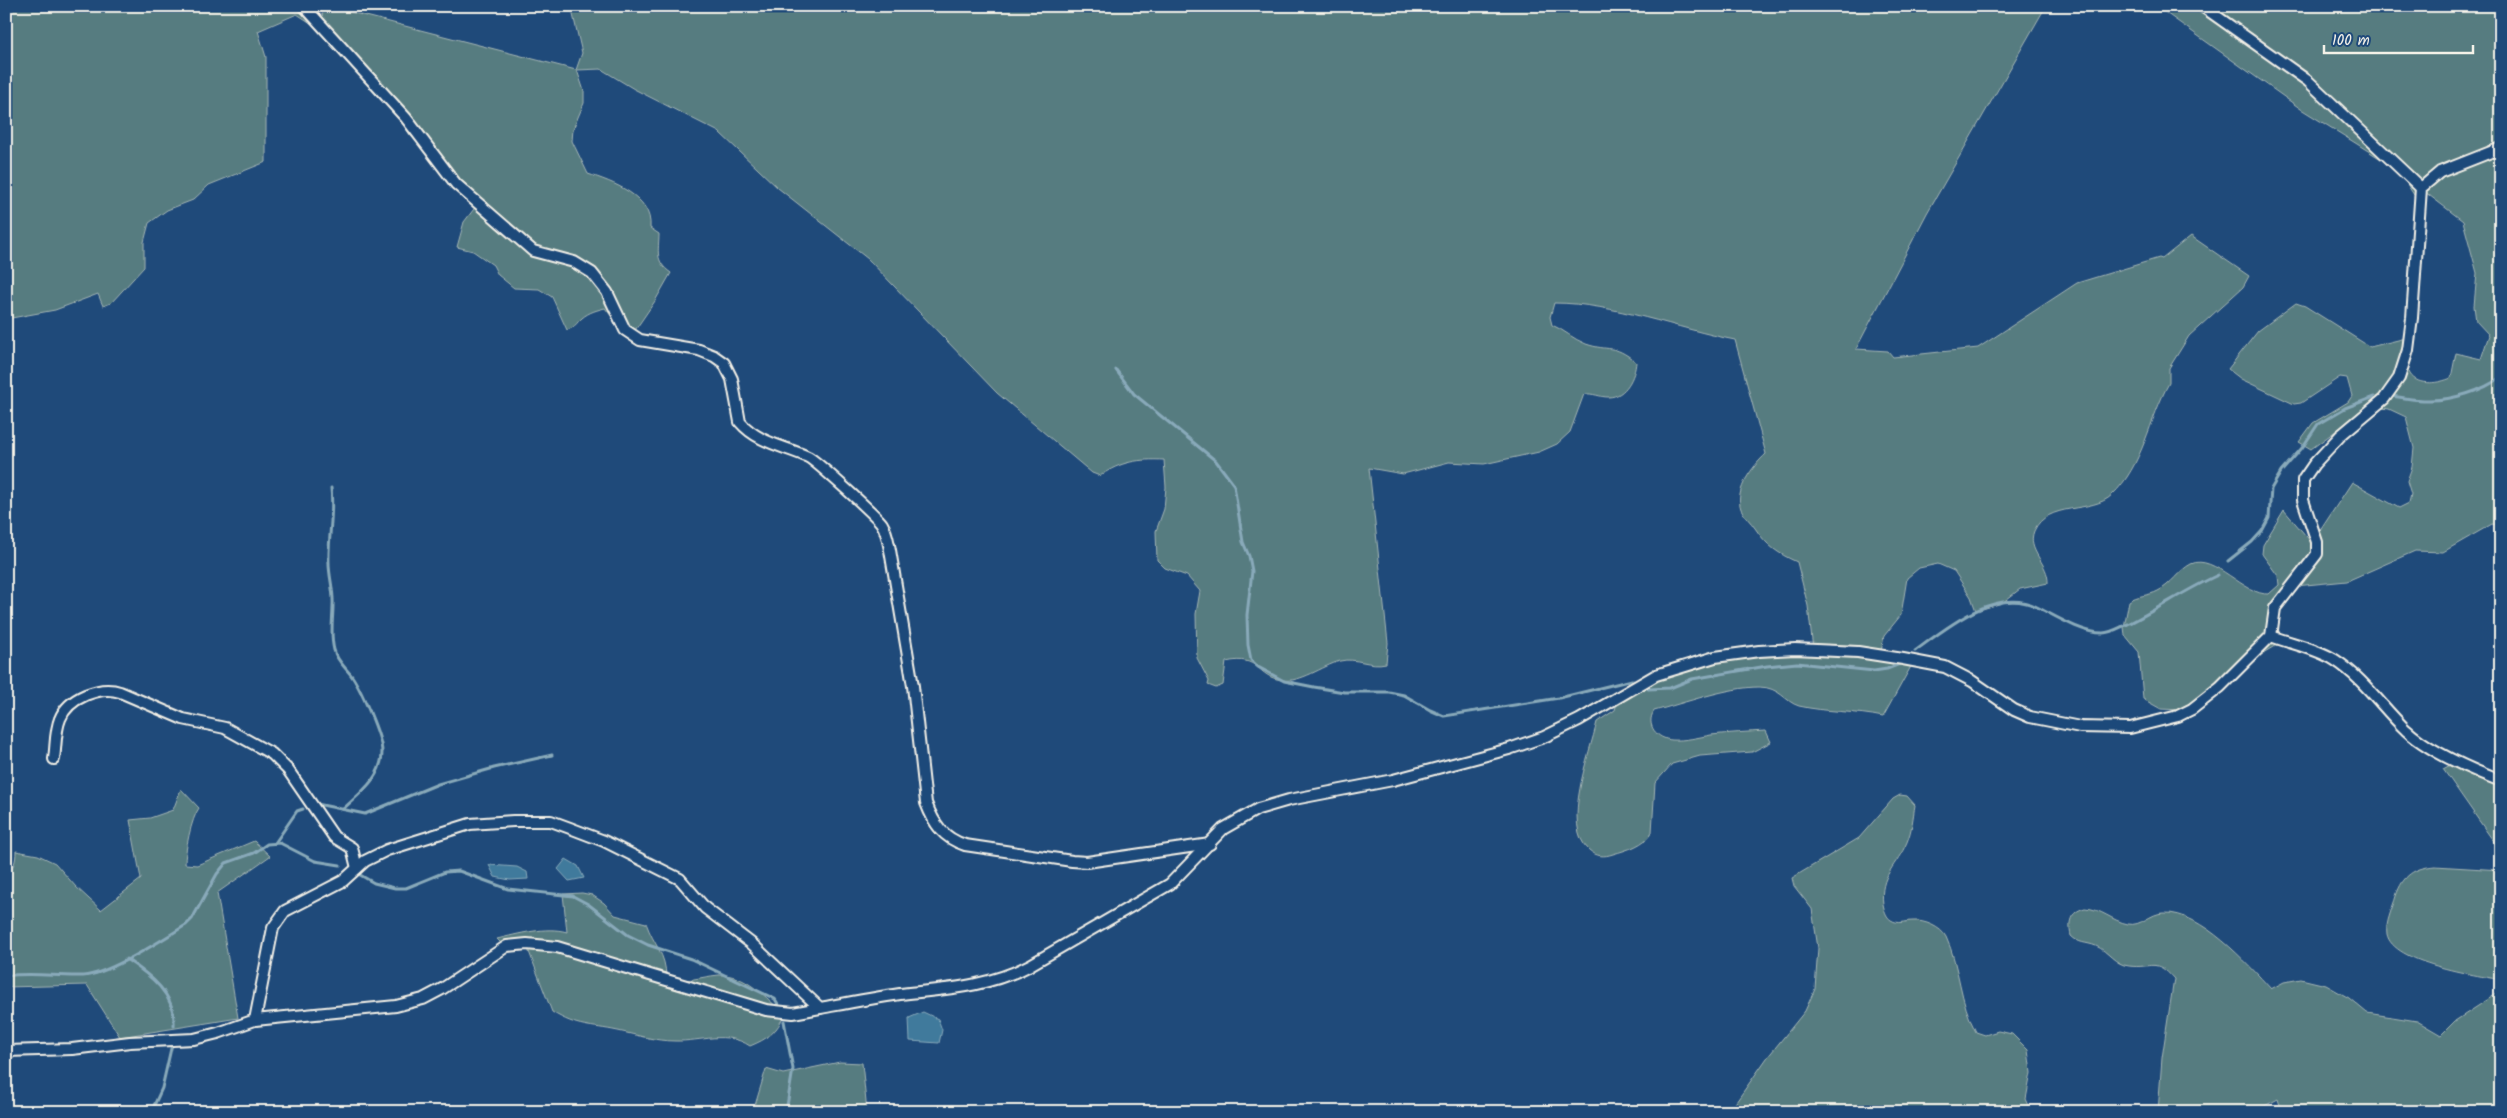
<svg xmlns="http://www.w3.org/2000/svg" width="2507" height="1118" viewBox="0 0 2507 1118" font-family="Kalam,sans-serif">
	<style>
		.green { fill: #567b80; stroke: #a5b6b4 }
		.water { fill: #417a9c; stroke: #89aaba }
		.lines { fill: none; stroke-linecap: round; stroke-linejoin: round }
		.stream { stroke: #89aaba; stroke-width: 3 }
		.minor-casing { stroke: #f4f1e8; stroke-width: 14 }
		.minor { stroke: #1f4a7a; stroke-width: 10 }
	</style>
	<rect width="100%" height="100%" fill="#1f4a7a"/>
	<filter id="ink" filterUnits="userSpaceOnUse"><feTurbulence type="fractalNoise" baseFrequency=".02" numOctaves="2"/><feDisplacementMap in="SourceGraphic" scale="10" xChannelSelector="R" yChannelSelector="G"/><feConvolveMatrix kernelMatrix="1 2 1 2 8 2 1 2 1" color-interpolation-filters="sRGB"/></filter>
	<g filter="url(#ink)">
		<g class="green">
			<path d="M6 6H312L322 16 324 6H327L576 70 582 53 571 6H2046L1927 213 1856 349 1888 351 1893 357 1978 348 2077 283 2159 258 2162 259 2191 236 2249 276 2243 287 2189 336 2169 368V383C2149 419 2143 466 2112 495 2092 514 2047 501 2034 531 2026 551 2049 563 2048 583L2020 589 2002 603 1976 611 1971 597 1954 571 1938 564 1919 568 1907 578 1901 615 1884 636 1880 657 1914 661 1883 717C1856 711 1825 712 1799 706 1785 702 1780 687 1759 687 1728 687 1684 703 1654 711 1645 725 1657 739 1672 740 1684 741 1700 737 1711 735 1729 733 1748 732 1766 731L1771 742 1752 752 1700 756 1672 764 1655 783 1652 832C1645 845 1627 850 1613 854 1604 857 1597 857 1589 850 1561 826 1590 753 1597 722L1615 710 1619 696 1690 663 1813 649 1808 606 1797 562C1777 553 1767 546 1755 528 1751 522 1744 516 1741 509 1734 490 1753 466 1766 454L1735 340C1678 329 1613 303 1554 303L1550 317 1552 325C1564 330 1573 339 1586 344 1609 352 1613 343 1636 362 1635 376 1626 397 1608 397 1600 397 1593 393 1584 394L1570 432 1557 444 1539 452 1484 464 1449 462 1403 474 1369 468 1388 643 1386 663C1370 667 1356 657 1340 661 1322 666 1301 683 1282 680 1256 677 1260 654 1226 662L1223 685 1216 688 1208 685 1209 681 1197 658 1196 614 1200 591 1187 576 1165 568 1157 560 1156 531 1164 509 1166 487 1164 460C1139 459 1121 461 1100 476L1092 473 997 393 868 259 778 188 719 132 634 89 601 69 577 70 584 91V103L573 129 572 141 588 174C612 182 653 196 650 228L659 234C659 251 654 261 671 273L655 301 629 339 605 308C597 310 589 312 582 318 576 323 576 327 567 330L552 297 539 289 514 288 498 275 493 265 473 251 457 247 464 222 477 205 410 135 399 118 320 29 297 14 258 31 266 57V162L209 185 193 200 167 210 149 223 144 242V267L111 303 103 306 98 294 55 310 6 319Z"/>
			<path d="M2156 6H2501V526L2492 524 2443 552 2415 551 2347 581 2285 587 2278 603 2279 644 2239 668 2182 710 2161 709 2143 699 2139 652 2125 635 2124 627 2129 601C2137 595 2149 596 2158 591 2171 585 2179 570 2191 564 2214 553 2245 596 2269 594L2279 585 2278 576 2262 554 2263 545 2284 510 2312 543 2352 482 2399 508 2409 503 2411 494 2407 481 2412 467 2414 448 2406 417 2389 409 2370 406 2311 449 2299 442 2313 423 2348 402 2352 396 2347 378 2340 377 2301 403 2294 404 2241 379 2228 369 2258 331 2296 303 2305 306 2370 347 2406 338C2407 348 2405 365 2410 374 2418 387 2440 383 2451 378L2456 353 2481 359 2489 335 2476 321 2474 306 2477 273 2463 221 2425 192 2414 195 2405 181 2389 164 2301 109Z"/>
			<path d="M2454 763 2501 780V852L2443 769Z"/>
			<path d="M181 789 199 808C191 819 185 851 185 864L197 865 254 841 270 856 217 893 238 1018 120 1037 87 985 6 987V959L9 953 6 935V873C14 868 16 861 16 851L38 855 55 863 76 887 101 910 141 879 130 820 150 818 173 810Z"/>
			<path d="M1900 795 1907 796 1915 805C1913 817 1912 830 1907 842 1897 866 1879 875 1883 904 1884 909 1886 917 1891 920 1899 925 1905 921 1913 921 1924 920 1941 927 1946 937 1960 967 1959 1001 1976 1032L1985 1035 1998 1031 2012 1034 2028 1050 2031 1073 2026 1099 2032 1112H1729L1767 1058 1805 1011 1815 989 1818 948 1812 909 1794 886 1792 878 1859 838 1893 799Z"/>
			<path d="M2435 866 2501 870V980C2476 975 2392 963 2387 934 2385 923 2393 907 2396 896 2403 875 2414 868 2435 866Z"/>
			<path d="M582 893 592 895 604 903 615 915 646 923C654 946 666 953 666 978 689 983 698 977 719 975 744 973 767 998 784 1014 778 1032 767 1039 750 1046 726 1030 701 1042 675 1041 655 1041 637 1035 618 1031 590 1025 578 1028 552 1012L528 949 504 946 497 939C518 934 546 926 567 932L563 894Z"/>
			<path d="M2085 908C2102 909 2112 921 2128 924 2141 927 2150 913 2164 913 2201 911 2248 964 2271 989L2284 982 2301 979 2326 985 2349 998 2367 1013 2417 1021 2441 1035 2455 1021 2501 991V1112H2282L2278 1099 2253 1112H2158L2162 1058 2174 979C2155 957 2152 969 2129 966 2115 965 2108 951 2096 946 2086 942 2079 944 2071 936 2068 922 2070 912 2085 908Z"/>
			<path d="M840 1062 862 1063 867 1112H753L766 1069 783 1074Z"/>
		</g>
		<g class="water">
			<path d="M566 859 578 866 584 878 569 881 558 869Z"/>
			<path d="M489 865 517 867 527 872 528 879 510 880 495 877Z"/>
			<path d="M923 1012 938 1019 942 1030 939 1043 910 1041 909 1018Z"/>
		</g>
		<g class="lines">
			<g class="stream">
				<path d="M1116 370 1134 394 1216 461 1234 485 1243 542 1249 556 1252 571 1247 615 1248 645 1251 660 1258 667 1284 681 1314 687 1344 692H1389L1404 695 1430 710 1444 716 1559 698 1632 680"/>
				<path d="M2390 396C2403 397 2417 401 2430 400 2452 400 2483 391 2501 377"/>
				<path d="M331 488C334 513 328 538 329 563 329 577 334 591 333 605 333 620 330 635 334 650 337 661 345 667 351 675 360 687 382 737 382 752 382 778 360 793 343 809"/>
				<path d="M2228 561 2252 542 2262 531 2269 518 2271 489 2281 472 2302 448 2318 424 2345 408 2374 397"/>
				<path d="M1915 651C1946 628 1996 586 2037 607 2055 616 2082 633 2103 633 2112 633 2120 627 2128 624 2158 609 2187 589 2218 575"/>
				<path d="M1648 689 1670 688 1692 679 1767 666 1797 663 1874 671 1887 669 1902 663"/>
				<path d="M317 804 365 814 438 784 494 768 552 755"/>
				<path d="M275 843 297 811 303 809"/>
				<path d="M355 872 374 883 395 888H406L445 872 459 871 508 889 573 896 588 904 628 935 648 945 691 959 775 999 781 1009"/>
				<path d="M126 959C150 975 176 994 174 1026"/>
				<path d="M6 976C32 972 57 977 83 976 110 974 161 940 186 925L192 919 217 874 226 863 254 853 267 844 280 843 315 861 340 865"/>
				<path d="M784 1021 793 1069 786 1112"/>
				<path d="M151 1112 162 1088 172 1044"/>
			</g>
			<g class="minor-casing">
				<g id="minor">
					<path d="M304 6 406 118 456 184 533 251 574 262 592 273 607 292 625 330 640 340 699 350 714 356 724 363 732 379 740 422C758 443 784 446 808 457 816 461 878 517 882 524 887 532 888 541 890 550L913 686 926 803C934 824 943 838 965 845L1072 861 1087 862 1210 844"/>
					<path d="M2202 6 2308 81 2421 188"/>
					<path d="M2271 636C2292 644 2316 648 2335 660 2363 678 2382 707 2406 730 2429 751 2472 770 2501 781"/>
					<path d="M54 759C56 746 55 731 60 719 68 698 100 685 120 692L183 719 225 728 272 754 288 770 334 837 352 848 357 868"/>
					<path d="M255 1020 396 1006 423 999 442 989 507 946 527 944 557 947 766 1010 793 1013 820 1008"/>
					<path d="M6 1051 72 1049 130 1042 194 1039 218 1033 255 1020 273 928 285 911 343 881 365 861 387 850 470 824 513 821H551L570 828 604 841 680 879 705 908 752 944 820 1008C847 1003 873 998 900 994 945 989 989 987 1030 965L1170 884 1223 829 1258 809 1289 800 1393 780 1509 749 1544 737 1579 720 1656 675 1715 657 1759 651 1795 649 1858 652 1903 659 1945 667 1972 681 2014 710 2030 717 2080 727 2130 728 2178 716 2192 709 2220 687 2271 636 2275 608 2317 554V542L2303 500V480L2314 464 2341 435 2384 399 2399 378 2408 350 2412 318 2421 188 2440 172 2501 148"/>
				</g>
			</g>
			<use href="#minor" class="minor"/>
		</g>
	</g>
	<rect width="2507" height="1118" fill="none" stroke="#1f4a7a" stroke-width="25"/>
	<rect x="12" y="12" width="2482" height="1093" fill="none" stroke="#f4f1e8" stroke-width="2" filter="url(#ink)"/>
	<path d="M2324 45v8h149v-8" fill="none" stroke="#f4f1e8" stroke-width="2.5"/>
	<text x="2332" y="45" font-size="15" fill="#f4f1e8" stroke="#1f4a7a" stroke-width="4" paint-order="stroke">100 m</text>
</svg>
